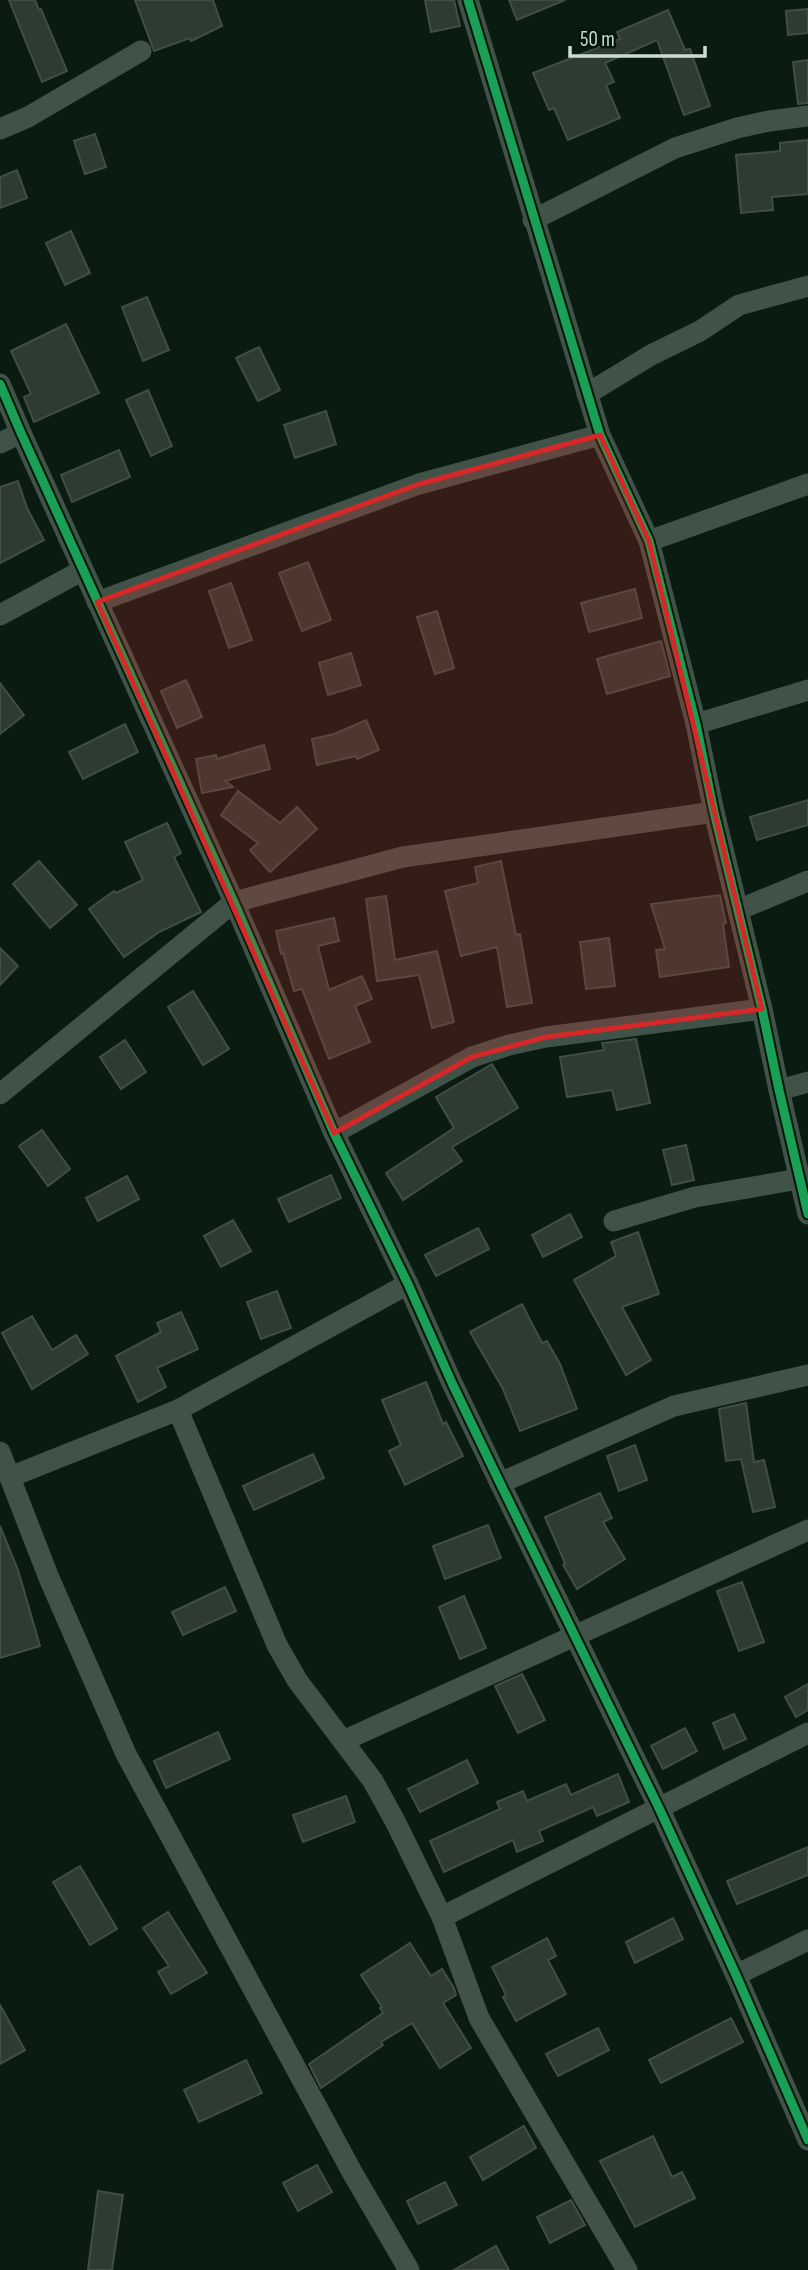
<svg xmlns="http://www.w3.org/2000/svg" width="808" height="2270" viewBox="0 0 808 2270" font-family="'Sofia Sans Condensed',sans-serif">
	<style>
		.building { fill: #2e3b32; stroke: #404e46; stroke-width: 2 }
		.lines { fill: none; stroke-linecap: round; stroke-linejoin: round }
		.minor { stroke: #415248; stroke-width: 21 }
		.cycleway-casing { stroke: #001808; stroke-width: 13 }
		.cycleway { stroke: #1a9f57; stroke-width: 9 }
		.marked { fill: #d62828; fill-opacity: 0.2; stroke: #d62828; stroke-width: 5; stroke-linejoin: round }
	</style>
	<rect width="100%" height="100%" fill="#0a1b12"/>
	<g class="building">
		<path d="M9 0H35L39 10 41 9 67 71 42 82Z"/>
		<path d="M135 0H213L222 26 191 41 190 38 154 51Z"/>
		<path d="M425 0H454L460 26 431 32Z"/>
		<path d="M509 0H565L517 20Z"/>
		<path d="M808 9V33L788 35 786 11Z"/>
		<path d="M668 10 685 50 690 49 710 106 684 115 657 40 605 63 614 82 606 85 620 118 568 140 554 108 549 110 533 73 620 39 617 32Z"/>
		<path d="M808 60V103L798 104 793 62Z"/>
		<path d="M95 134 106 167 85 174 74 141Z"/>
		<path d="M808 140V194L772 197 773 210 741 213 736 155 780 151V143Z"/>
		<path d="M17 170 27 198 0 208V177Z"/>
		<path d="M71 231 90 273 65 285 46 243Z"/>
		<path d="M147 297 169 350 143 361 122 307Z"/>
		<path d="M66 324 99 393 34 422 24 397 31 394 11 351Z"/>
		<path d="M259 347 280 390 258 401 236 358Z"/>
		<path d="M148 390 172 446 151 456 126 400Z"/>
		<path d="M326 411 336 444 295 458 284 425Z"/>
		<path d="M119 450 130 477 72 502 61 475Z"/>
		<path d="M18 481 27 508 44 540 0 563V487Z"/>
		<path d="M308 562 331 620 302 631 279 573Z"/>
		<path d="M231 583 252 640 229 648 209 591Z"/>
		<path d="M635 589 642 618 589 632 581 603Z"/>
		<path d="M437 611 454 668 435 674 417 617Z"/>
		<path d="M661 641 670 676 607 694 597 659Z"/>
		<path d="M351 653 361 685 328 695 319 663Z"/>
		<path d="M186 680 202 717 177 728 161 691Z"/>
		<path d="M0 683 24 715 0 734Z"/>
		<path d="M366 720 379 750 357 759 356 756 317 765 312 739 334 734Z"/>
		<path d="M125 724 138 752 83 779 69 752Z"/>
		<path d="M264 745 270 769 225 781 233 787 202 793 196 759 216 755 217 759Z"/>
		<path d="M238 791 280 823 297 807 317 829 270 872 250 850 258 843 221 815Z"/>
		<path d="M808 800V825L757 840 750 817Z"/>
		<path d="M167 823 181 853 174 857 201 912 159 932 124 957 89 909 114 891 116 893 143 880 125 842Z"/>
		<path d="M39 861 77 905 50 928 13 884Z"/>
		<path d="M501 861 516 935 520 934 532 1003 507 1007 497 947 461 956 445 891 478 883 475 867Z"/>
		<path d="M720 895 726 923 723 924 729 967 660 977 656 950 665 949 651 904Z"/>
		<path d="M386 896 395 960 437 951 454 1022 432 1028 419 975 377 981 366 899Z"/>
		<path d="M334 918 339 941 318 946 329 990 362 976 372 999 355 1006 370 1042 329 1059 302 989 294 991 283 953 281 954 276 931Z"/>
		<path d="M609 938 615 986 586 989 580 942Z"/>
		<path d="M0 948 18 966 0 985Z"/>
		<path d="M193 991 229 1049 203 1065 168 1007Z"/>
		<path d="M636 1039 650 1103 617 1110 612 1090 567 1097 560 1057 604 1050 602 1043Z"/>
		<path d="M125 1040 146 1072 121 1089 100 1057Z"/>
		<path d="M492 1064 518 1108 452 1147 462 1161 403 1200 386 1173 454 1128 436 1097Z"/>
		<path d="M42 1130 70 1169 48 1186 19 1146Z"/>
		<path d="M686 1145 694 1180 672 1185 663 1150Z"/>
		<path d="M331 1175 341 1198 289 1222 278 1199Z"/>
		<path d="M127 1176 139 1199 98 1221 86 1198Z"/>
		<path d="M570 1214 582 1237 543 1257 532 1235Z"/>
		<path d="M233 1220 251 1251 221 1267 204 1236Z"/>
		<path d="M478 1228 489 1249 436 1276 425 1255Z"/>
		<path d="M638 1232 659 1294 622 1307 651 1360 626 1375 574 1280 616 1256 611 1242Z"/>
		<path d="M277 1291 291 1328 261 1339 247 1302Z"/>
		<path d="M522 1304 542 1343 547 1341 560 1364 577 1409 520 1431 503 1389 470 1332Z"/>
		<path d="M181 1312 198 1349 157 1368 166 1387 138 1402 116 1356 161 1332 157 1323Z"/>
		<path d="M32 1316 52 1350 76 1335 88 1354 32 1389 2 1333Z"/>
		<path d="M426 1382 443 1424 446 1422 463 1456 405 1485 389 1451 401 1445 382 1400Z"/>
		<path d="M746 1403 754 1462 764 1460 775 1507 753 1512 741 1459 726 1461 719 1409Z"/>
		<path d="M635 1445 647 1480 619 1491 607 1456Z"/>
		<path d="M313 1454 324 1478 254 1510 243 1486Z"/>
		<path d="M600 1493 612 1518 603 1522 625 1559 577 1589 563 1565 565 1563 545 1517Z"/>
		<path d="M488 1525 501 1558 445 1579 433 1546Z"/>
		<path d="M0 1526 18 1570 40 1646 0 1658Z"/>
		<path d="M742 1582 764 1642 739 1651 717 1591Z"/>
		<path d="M225 1587 236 1611 183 1635 172 1612Z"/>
		<path d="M464 1596 486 1648 460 1659 439 1607Z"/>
		<path d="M522 1674 545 1720 518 1733 495 1686Z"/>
		<path d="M808 1684V1710L796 1717 785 1697Z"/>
		<path d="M734 1714 746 1739 724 1749 713 1723Z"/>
		<path d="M685 1728 697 1751 663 1769 651 1746Z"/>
		<path d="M218 1732 230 1759 166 1788 154 1761Z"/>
		<path d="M467 1760 478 1783 420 1812 408 1789Z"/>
		<path d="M618 1774 629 1802 597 1816 593 1807 539 1831 543 1841 517 1852 513 1840 444 1872 430 1841 500 1809 497 1802 523 1791 527 1801 566 1784 571 1795Z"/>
		<path d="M346 1796 355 1822 303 1842 293 1815Z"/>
		<path d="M808 1847V1875L737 1904 727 1881Z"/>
		<path d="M80 1866 117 1929 90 1945 53 1882Z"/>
		<path d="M168 1912 207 1973 171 1994 158 1972 169 1966 143 1928Z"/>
		<path d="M673 1918 683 1939 635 1963 626 1942Z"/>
		<path d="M547 1938 556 1956 548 1960 566 1994 516 2021 503 1997 506 1995 492 1967Z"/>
		<path d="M410 1943 431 1976 442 1969 454 1988 456 1995 443 2003 471 2048 440 2068 412 2023 381 2042 383 2045 321 2088 309 2064 383 2013 380 2008 382 2007 361 1975Z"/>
		<path d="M0 2005 25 2050 0 2064Z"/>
		<path d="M731 2018 743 2042 661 2083 649 2060Z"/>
		<path d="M598 2028 609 2050 558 2076 546 2054Z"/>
		<path d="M246 2060 262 2093 199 2122 184 2090Z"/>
		<path d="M524 2126 536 2148 483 2180 470 2157Z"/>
		<path d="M653 2136 672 2177 682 2172 695 2198 635 2227 600 2161Z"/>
		<path d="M317 2165 332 2192 298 2211 283 2183Z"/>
		<path d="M445 2182 457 2205 418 2224 407 2201Z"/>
		<path d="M98 2191 123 2195 112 2270H88Z"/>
		<path d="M571 2200 585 2225 550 2243 537 2217Z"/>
		<path d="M496 2246 509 2270H454Z"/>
	</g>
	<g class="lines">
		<g class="minor">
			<path d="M468 0 600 435 649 541 696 724 714 812 762 1009 779 1090 808 1214"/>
			<path d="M0 129 28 117 141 51"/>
			<path d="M533 220 675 148 737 128 769 121 808 116"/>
			<path d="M0 384 21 433 234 902 334 1133 408 1284 452 1383 500 1483 659 1808 736 1975 808 2140"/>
			<path d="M587 394 651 355 700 331 739 305 808 286"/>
			<path d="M0 443 21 433"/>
			<path d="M649 541 808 484"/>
			<path d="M97 602 419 484 600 435"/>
			<path d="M0 615 83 570"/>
			<path d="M696 724 808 690"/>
			<path d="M738 910 808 881"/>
			<path d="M779 1090 808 1082"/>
			<path d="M0 1094 234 902 403 857 714 812"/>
			<path d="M334 1133 472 1057 509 1045 546 1037 762 1009"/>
			<path d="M614 1221 695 1197 799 1179"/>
			<path d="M178 1410 277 1645 297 1680 373 1781 396 1823 442 1917 479 2018 627 2270"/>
			<path d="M0 1452 49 1578 126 1754 352 2172 409 2270"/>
			<path d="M10 1477 178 1410 408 1284"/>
			<path d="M500 1483 674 1406 808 1375"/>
			<path d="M343 1741 808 1530"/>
			<path d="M442 1917 808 1733"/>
			<path d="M736 1975 808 1940"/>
		</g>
		<g class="cycleway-casing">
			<g id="cycleway">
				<path d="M468 0 600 435 649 541 696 724 714 812 762 1009 779 1090 808 1214"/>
				<path d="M0 384 21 433 234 902 334 1133 408 1284 452 1383 500 1483 659 1808 736 1975 808 2140"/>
			</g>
		</g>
		<use href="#cycleway" class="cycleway"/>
	</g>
	<path class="marked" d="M600 435 649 541 762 1009 546 1037 472 1057 334 1133 97 602 419 484Z"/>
	<path d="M570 46v10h135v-10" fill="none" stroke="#cbdcd0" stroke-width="3.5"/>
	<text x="580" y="46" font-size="21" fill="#cbdcd0" stroke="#001808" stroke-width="5" paint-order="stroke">50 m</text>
</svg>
